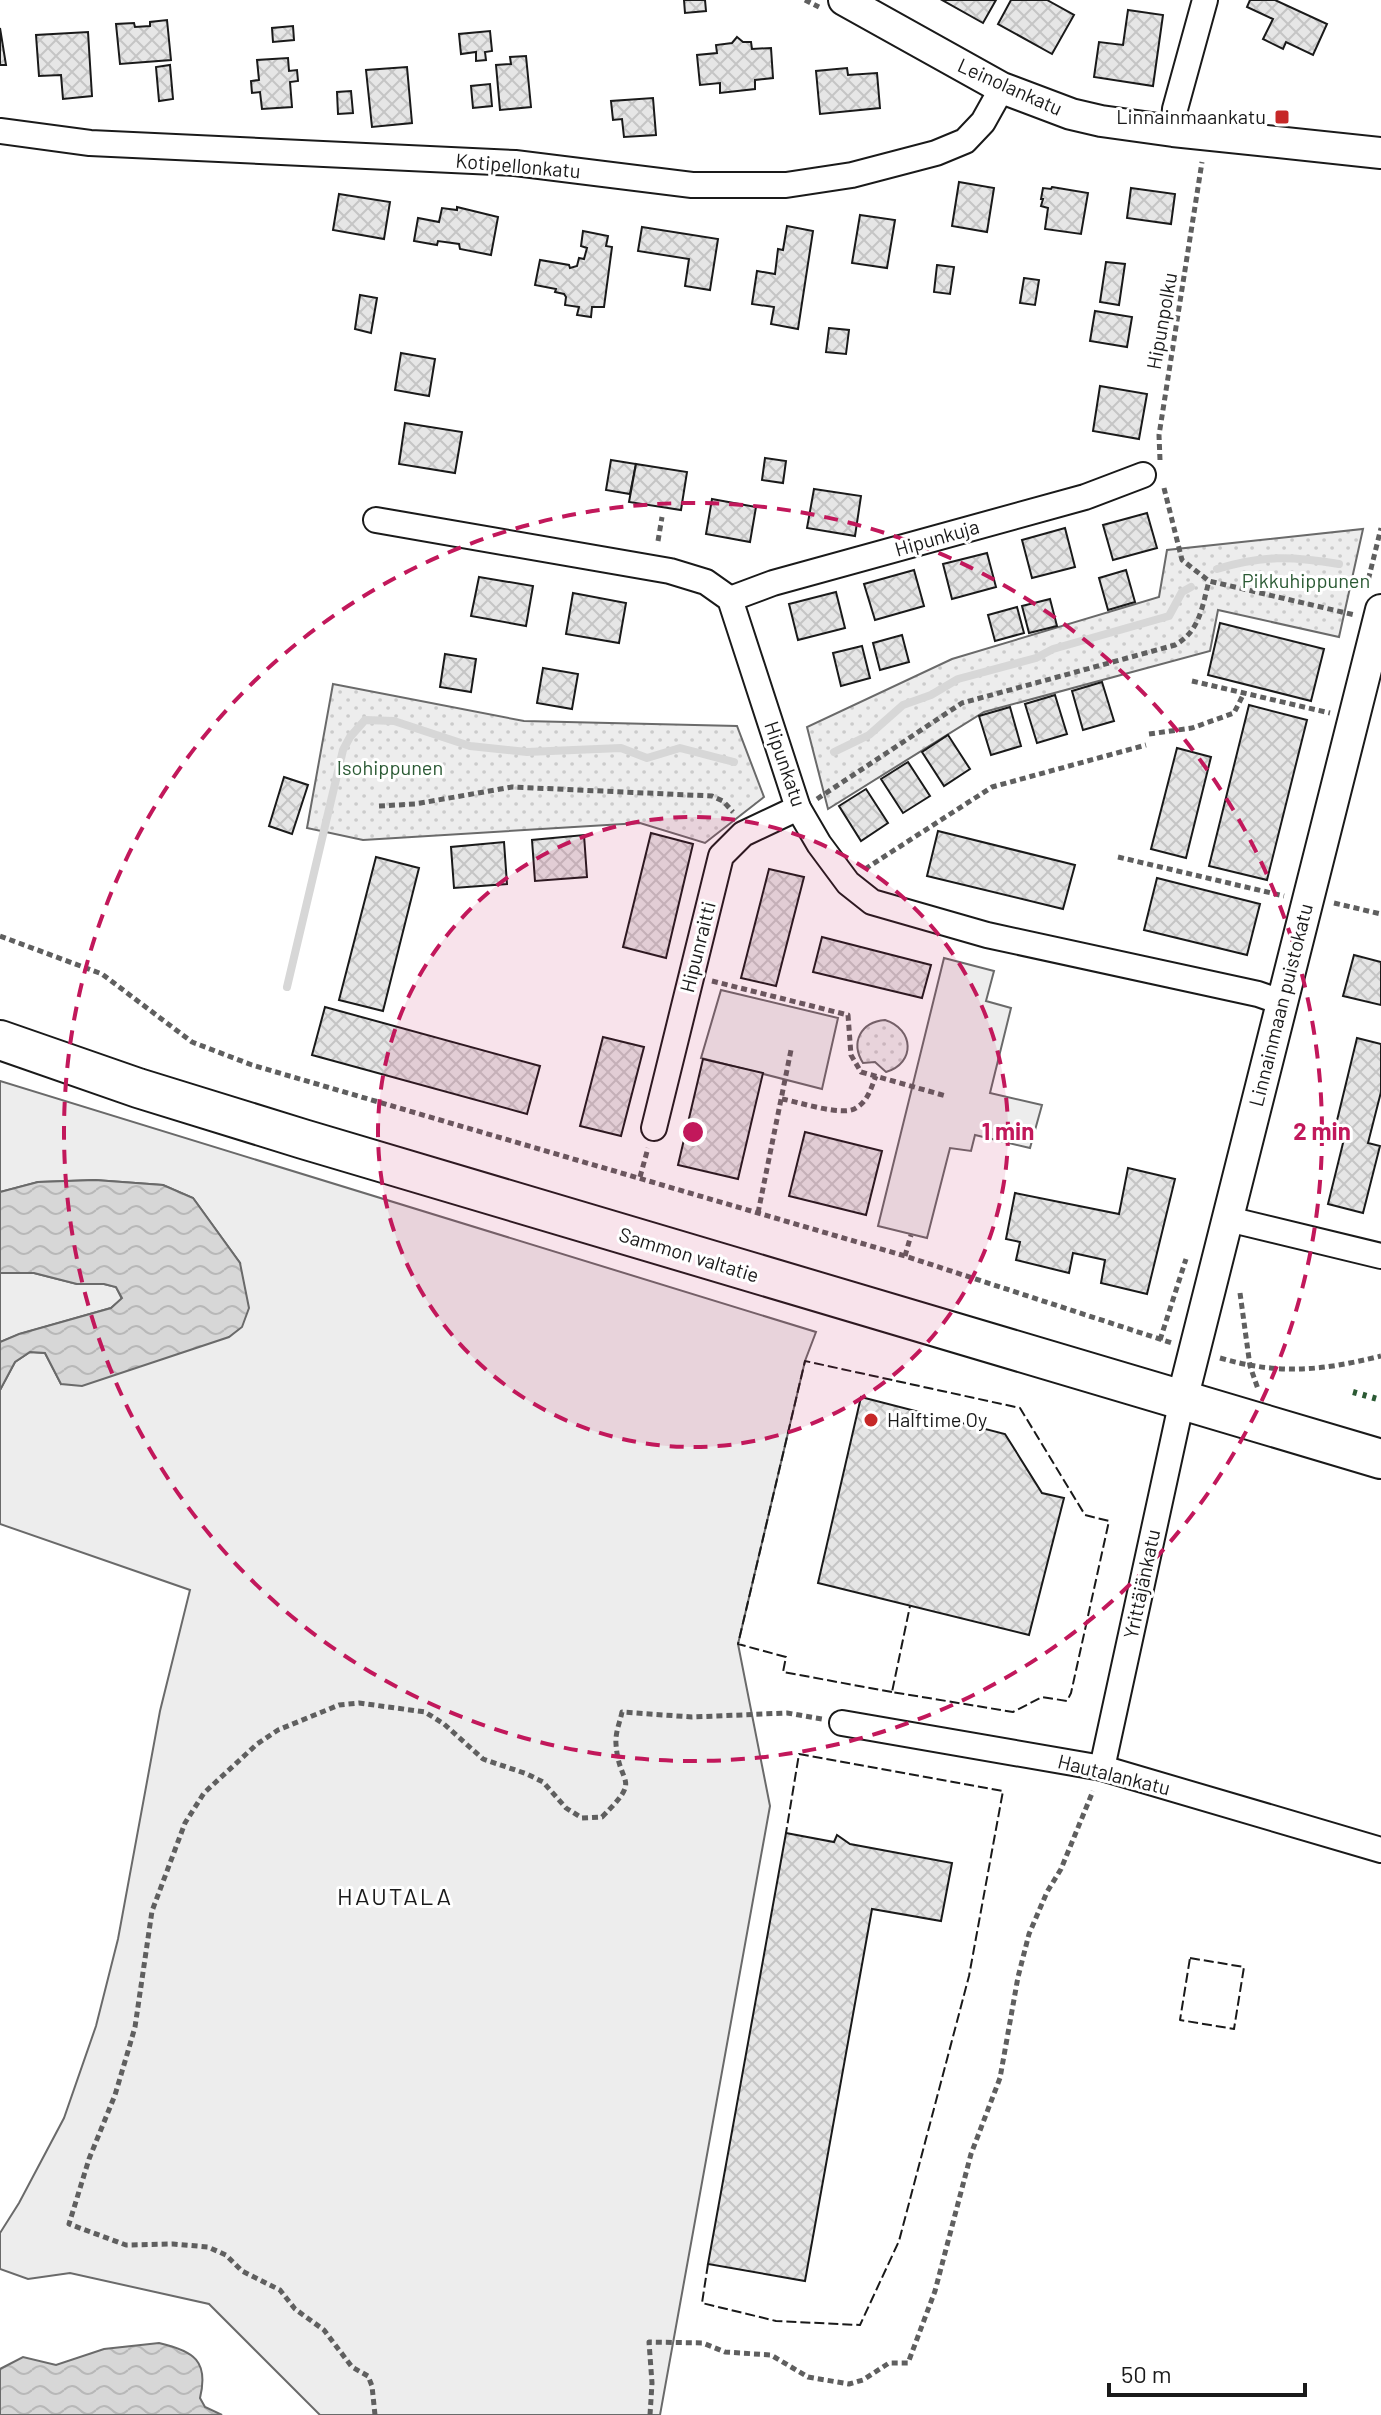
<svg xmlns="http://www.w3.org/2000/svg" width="1381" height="2415" viewBox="0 0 1381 2415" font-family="Barlow,sans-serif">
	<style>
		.built { fill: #ededed; stroke: #6a6a6a; stroke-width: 2 }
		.park { fill: url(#park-dots); stroke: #6a6a6a; stroke-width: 2 }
		.water { fill: url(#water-waves); stroke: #6a6a6a; stroke-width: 2 }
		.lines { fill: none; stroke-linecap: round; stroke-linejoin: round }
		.stream { stroke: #d7d7d7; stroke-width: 8 }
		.building { fill: url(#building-cross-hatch); stroke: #1a1a1a; stroke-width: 2 }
		.minor-casing { stroke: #1a1a1a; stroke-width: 28 }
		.tertiary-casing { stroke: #1a1a1a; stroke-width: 34 }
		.primary-casing { stroke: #1a1a1a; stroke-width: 42 }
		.path { stroke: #5f5f5f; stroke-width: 5; stroke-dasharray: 6 4; stroke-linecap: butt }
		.minor { stroke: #fff; stroke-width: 24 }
		.tertiary { stroke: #fff; stroke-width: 30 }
		.primary { stroke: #fff; stroke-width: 38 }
		.hedge { stroke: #2b5a34; stroke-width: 6; stroke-dasharray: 4 6; stroke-linecap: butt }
		.fence { stroke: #1a1a1a; stroke-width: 2; stroke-dasharray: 10 4; stroke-linecap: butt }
		.ring { fill: none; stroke: #c2185b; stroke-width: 4; stroke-dasharray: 14 10 }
		.poi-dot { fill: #c62828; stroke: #fff; stroke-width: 3 }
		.labels { text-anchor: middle; stroke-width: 6; stroke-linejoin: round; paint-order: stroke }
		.street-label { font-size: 20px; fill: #1a1a1a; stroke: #fff }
		.poi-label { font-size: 20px; fill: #1a1a1a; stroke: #fff; text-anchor: end }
		.park-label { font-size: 20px; fill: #2b5a34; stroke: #fff }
		.quarter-label { font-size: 24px; letter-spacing: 2px; fill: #1a1a1a; stroke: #fff }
		.centre { fill: #c2185b; stroke: #fff; stroke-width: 4 }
		.ring-label { font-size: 24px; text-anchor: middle; font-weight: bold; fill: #c2185b; stroke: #fff; stroke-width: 6; stroke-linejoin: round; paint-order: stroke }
	</style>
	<defs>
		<pattern id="park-dots" width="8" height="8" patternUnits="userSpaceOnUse" patternTransform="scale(2)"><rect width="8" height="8" fill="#ededed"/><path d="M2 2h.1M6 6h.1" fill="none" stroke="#cbcbcb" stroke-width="1.8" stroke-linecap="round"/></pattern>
		<pattern id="water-waves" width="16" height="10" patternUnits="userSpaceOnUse" patternTransform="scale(2)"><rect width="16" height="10" fill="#d7d7d7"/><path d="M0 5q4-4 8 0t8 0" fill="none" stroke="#b8b8b8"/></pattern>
		<pattern id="building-cross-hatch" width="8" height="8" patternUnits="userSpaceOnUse" patternTransform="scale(2)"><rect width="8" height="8" fill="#e6e6e6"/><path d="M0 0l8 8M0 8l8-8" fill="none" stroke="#c5c5c5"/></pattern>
	</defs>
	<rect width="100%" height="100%" fill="#fff"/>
	<g class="built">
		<path d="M944 958 994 971 986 1001 1011 1008 990 1093 1042 1105 1030 1148 975 1135 971 1151 950 1148 927 1238 878 1226Z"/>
		<path d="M721 990 838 1018 822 1089 701 1058Z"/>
		<path d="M0 1081 816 1332 805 1361 738 1644 770 1806 660 2415H320L209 2304 70 2273 28 2279 0 2269V2233L19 2203 64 2118 96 2026 118 1939 160 1711 190 1590 0 1524V1390L15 1362 30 1352 45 1353 61 1384 240 1263 193 1198 163 1185 95 1180 38 1182 0 1192Z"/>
		<path d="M0 1273H34L77 1284H104L116 1287 122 1299 111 1308 20 1334 0 1342Z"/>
	</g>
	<g class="park">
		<path d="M1363 529 1339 637 1218 610 1210 651 984 712 828 809 807 727 952 659 1159 597 1167 550Z"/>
		<path d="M333 684 524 721 737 726 764 797 705 843 640 823 363 840 307 828Z"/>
		<path d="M885 1020C914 1029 916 1063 886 1072L875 1062 863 1063C850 1042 861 1022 885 1020Z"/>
	</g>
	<g class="water">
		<path d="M95 1180 163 1185 193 1198 240 1263 249 1308 242 1327 229 1337 82 1386 61 1384 45 1353 30 1352 15 1362 0 1390V1342L19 1334 111 1308 122 1298 116 1287 104 1284H77L34 1273H0V1192L38 1182Z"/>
		<path d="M159 2343C194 2351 209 2361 200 2398L205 2407 222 2415H0V2369L23 2357 56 2365 104 2349Z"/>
	</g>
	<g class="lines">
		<g class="stream">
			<path d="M1217 569C1263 555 1292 556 1339 564"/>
			<path d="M834 752 869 735 903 705 931 695 958 679 1036 658 1053 649 1169 616 1182 592 1191 587"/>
			<path d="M287 987 343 750 350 737 365 720 394 721 470 746 527 752 621 748 647 758 680 748 734 762"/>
		</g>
	</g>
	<g class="building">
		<path d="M684 0H705L706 11 685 13Z"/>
		<path d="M942 0H996L983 23Z"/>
		<path d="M1011 0H1047L1074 15 1052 54 998 24Z"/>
		<path d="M1250 0H1275L1327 24 1313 55 1286 42 1283 49 1263 39 1273 19 1247 7Z"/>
		<path d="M1128 10 1163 15 1153 86 1094 77 1099 42 1123 45Z"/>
		<path d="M167 20 171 60 120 64 116 24 134 23 135 27 150 26V22Z"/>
		<path d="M293 26 294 40 273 42 272 28Z"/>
		<path d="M0 28 6 65H0Z"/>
		<path d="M490 31 492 51 485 52 486 60 476 61V52L461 54 459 34Z"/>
		<path d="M88 32 92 96 63 99 61 75 39 76 36 35Z"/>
		<path d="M737 37 743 42H751L752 49 771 48 773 78 755 80V89L720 93V83L700 85 697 55 717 53 716 45 732 43Z"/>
		<path d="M526 56 531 107 500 110 496 65 511 64 510 57Z"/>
		<path d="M288 58 289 71 297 70 298 81 290 82 292 107 262 109 260 92 252 93 251 81 259 80 257 60Z"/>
		<path d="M170 65 173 99 159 101 156 67Z"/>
		<path d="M407 67 412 123 372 127 366 70Z"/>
		<path d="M847 68 848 75 877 73 880 108 820 114 816 71Z"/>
		<path d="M490 84 492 106 473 108 471 86Z"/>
		<path d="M351 91 353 113 338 114 337 92Z"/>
		<path d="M653 98 656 135 624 137 622 119 613 120 611 101Z"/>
		<path d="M959 182 994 188 987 232 952 226Z"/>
		<path d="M1052 187 1088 193 1081 234 1045 229 1048 208 1041 206 1043 199H1041L1043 188 1051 189Z"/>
		<path d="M1131 188 1175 194 1171 224 1127 218Z"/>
		<path d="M339 194 390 202 384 239 333 230Z"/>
		<path d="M457 207 498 217 491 255 460 249 459 244 438 241 437 245 414 241 418 218 439 222 442 208 457 210Z"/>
		<path d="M860 215 895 220 887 268 852 263Z"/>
		<path d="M787 226 813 231 798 329 771 324 774 307 752 304 757 271 775 274 778 249 783 250Z"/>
		<path d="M642 227 718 239 710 290 685 286 689 259 638 251Z"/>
		<path d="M583 231 608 236 606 246 612 247 604 307H592L591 317 577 315 579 307 565 305 566 297 564 294 555 292 556 289 535 285 540 260 569 265 570 268 577 266 579 258 584 259 587 248 581 246Z"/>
		<path d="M1106 262 1125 264 1119 305 1100 302Z"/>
		<path d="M937 265 954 267 950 294 934 292Z"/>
		<path d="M1024 278 1039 280 1035 305 1020 303Z"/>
		<path d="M360 295 377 298 371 333 355 329Z"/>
		<path d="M1095 311 1132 317 1127 347 1090 341Z"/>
		<path d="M829 328 849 330 846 354 826 352Z"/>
		<path d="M401 353 435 359 429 396 395 390Z"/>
		<path d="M1100 386 1147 394 1139 439 1093 431Z"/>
		<path d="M405 423 462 432 455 473 399 464Z"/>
		<path d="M765 458 786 461 783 483 762 480Z"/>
		<path d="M611 460 636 464 630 494 606 490Z"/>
		<path d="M636 464 687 472 681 510 629 502Z"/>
		<path d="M814 489 861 496 855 536 807 528Z"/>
		<path d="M712 499 756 507 750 542 706 534Z"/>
		<path d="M1147 513 1157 548 1113 560 1103 525Z"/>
		<path d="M1065 528 1075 567 1032 578 1022 540Z"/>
		<path d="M987 553 996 587 952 599 943 564Z"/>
		<path d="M914 570 924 606 875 620 864 584Z"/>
		<path d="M1126 570 1135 602 1108 610 1099 578Z"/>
		<path d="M479 577 533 586 526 626 471 616Z"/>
		<path d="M836 592 845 628 798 640 789 604Z"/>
		<path d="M573 593 626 603 619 643 566 634Z"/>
		<path d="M1050 599 1057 626 1029 633 1022 606Z"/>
		<path d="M1017 607 1024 633 995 641 988 615Z"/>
		<path d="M1220 623 1324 649 1311 701 1208 675Z"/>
		<path d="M902 635 909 662 880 670 873 643Z"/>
		<path d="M862 646 870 678 841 686 833 653Z"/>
		<path d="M445 654 476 659 471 692 440 687Z"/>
		<path d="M543 668 578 674 572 709 537 703Z"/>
		<path d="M1102 682 1114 721 1083 730 1072 691Z"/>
		<path d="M1055 695 1067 734 1037 743 1025 704Z"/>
		<path d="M1249 705 1307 720 1267 880 1209 866Z"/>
		<path d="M1010 707 1021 746 991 755 979 716Z"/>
		<path d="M948 735 970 769 944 786 922 752Z"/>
		<path d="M1177 748 1211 757 1186 858 1151 849Z"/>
		<path d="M908 762 930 796 903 813 881 779Z"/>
		<path d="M284 777 308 785 292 834 269 826Z"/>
		<path d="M866 789 888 823 861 841 839 806Z"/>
		<path d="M938 831 1075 865 1063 909 927 876Z"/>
		<path d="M651 833 693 844 666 958 623 947Z"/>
		<path d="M584 835 587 877 535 881 532 840Z"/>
		<path d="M504 842 507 884 454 888 451 847Z"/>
		<path d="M376 857 419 868 383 1011 339 1000Z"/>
		<path d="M769 869 804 877 776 986 741 978Z"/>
		<path d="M1157 878 1260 904 1247 955 1144 930Z"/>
		<path d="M822 937 931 965 922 998 813 972Z"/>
		<path d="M1354 955 1381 962V1005L1343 996Z"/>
		<path d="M325 1007 540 1066 527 1114 312 1055Z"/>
		<path d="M603 1037 644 1047 621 1136 580 1126Z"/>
		<path d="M1357 1038 1381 1044V1092L1368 1143 1380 1146 1363 1213 1328 1204 1344 1139 1333 1137Z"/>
		<path d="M703 1059 763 1073 738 1179 678 1165Z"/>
		<path d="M805 1132 882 1151 866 1215 789 1196Z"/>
		<path d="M1128 1168 1175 1179 1147 1294 1101 1283 1105 1260 1073 1253 1069 1273 1016 1260 1020 1242 1006 1239 1015 1193 1119 1214Z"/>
		<path d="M861 1397 1005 1434 1042 1493 1064 1498 1029 1635 818 1583Z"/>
		<path d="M786 1833 834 1842 837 1835 850 1844 952 1863 941 1921 872 1909 805 2281 708 2264Z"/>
	</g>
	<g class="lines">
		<g class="minor-casing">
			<g id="minor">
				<path d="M0 131 90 143 515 163 692 185H786L852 175 936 153 965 141 983 122 1002 88"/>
				<path d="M1173 131 1175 109 1205 0"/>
				<path d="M376 520 670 571 706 582 730 599 798 808 819 844 848 883 872 902 987 935 1258 994 1281 1002"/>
				<path d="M730 599 773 583 1085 497 1143 475"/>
				<path d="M654 1128 721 856 743 834 798 808"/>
				<path d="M1228 1219 1381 1256"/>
				<path d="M842 1723 1102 1768 1381 1850"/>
				<path d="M1102 1768 1182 1400"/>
			</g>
		</g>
		<g class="tertiary-casing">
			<g id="tertiary">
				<path d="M844 0 1002 88 1071 114 1101 121 1173 131 1381 153"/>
				<path d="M1182 1400 1381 610"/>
			</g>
		</g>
		<g class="primary-casing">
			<path id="primary" d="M0 1040 138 1088 303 1139 1381 1459"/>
		</g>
		<g class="path">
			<path d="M805 0 819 7"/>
			<path d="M1160 460 1159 435 1202 162"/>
			<path d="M1164 488 1182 560 1209 581 1355 615"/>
			<path d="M658 541 662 517"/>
			<path d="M1366 589 1381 528"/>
			<path d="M1192 681 1330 713"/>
			<path d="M1149 734 1192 728 1234 713 1244 693"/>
			<path d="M817 799 962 703 1175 645C1200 631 1202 607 1209 581"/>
			<path d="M379 806 415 804 512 787 712 796 723 801 733 812"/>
			<path d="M1118 857 1284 896"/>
			<path d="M865 869 992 787 1146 745"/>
			<path d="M1334 903 1381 914"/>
			<path d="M0 936 102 974 192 1042 252 1065 905 1256 1172 1343"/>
			<path d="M712 981 848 1015 851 1055 861 1072 946 1096"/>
			<path d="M782 1099C799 1102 843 1117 856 1108 868 1101 871 1088 876 1076"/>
			<path d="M640 1177 648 1148"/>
			<path d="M758 1213 791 1050"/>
			<path d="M905 1256 911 1235"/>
			<path d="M1240 1293 1250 1366 1258 1389"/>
			<path d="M1160 1340 1186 1259"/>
			<path d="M1220 1358C1279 1375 1321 1371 1381 1356"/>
			<path d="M375 2415 372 2386 368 2376 352 2367 324 2330 295 2309 280 2290 242 2271 226 2255 208 2247 173 2244 126 2245 69 2224 89 2159 115 2095 126 2058 135 2027 152 1911 185 1823 204 1793 257 1744 278 1730 339 1705 359 1703 425 1712 444 1724 483 1759 527 1774 543 1782 566 1808 582 1818 602 1817C643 1776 619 1788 616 1744 615 1733 620 1722 622 1712L692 1717 787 1713 822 1719"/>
			<path d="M650 2415 652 2383 649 2342 703 2343 725 2352 771 2355 808 2377 849 2384 863 2380 889 2363H908L935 2291 971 2154 1000 2078 1018 1977 1029 1934 1047 1892 1061 1869 1093 1791"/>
		</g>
		<use href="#minor" class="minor"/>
		<use href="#tertiary" class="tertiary"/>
		<use href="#primary" class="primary"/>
		<path class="hedge" d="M1353 1392 1381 1400"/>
		<g class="fence">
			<path d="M892 1692 783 1672 786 1657 738 1644 805 1361 1020 1408 1085 1515 1109 1521 1071 1693 1067 1701 1042 1697 1013 1712 892 1692 910 1606"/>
			<path d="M1190 1958 1244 1967 1234 2029 1180 2020Z"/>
			<path d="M708 2264 702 2303 776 2321 860 2325 899 2241 969 1976 1003 1791 799 1754 786 1833"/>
		</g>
	</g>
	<circle cx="693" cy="1132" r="315" fill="#c2185b" fill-opacity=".12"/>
	<g class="ring">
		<circle cx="693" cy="1132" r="315"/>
		<circle cx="693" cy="1132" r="629"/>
	</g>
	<g class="poi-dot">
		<rect x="1274" y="109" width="16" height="16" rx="4"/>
		<circle cx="871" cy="1420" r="8"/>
	</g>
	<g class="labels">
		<g class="street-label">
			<text transform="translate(1010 87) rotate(24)" y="7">Leinolankatu</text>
			<text transform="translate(518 166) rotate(5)" y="7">Kotipellonkatu</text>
			<text transform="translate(1162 321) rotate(-80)" y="7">Hipunpolku</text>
			<text transform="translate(937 538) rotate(-16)" y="7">Hipunkuja</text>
			<text transform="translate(785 764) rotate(71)" y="7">Hipunkatu</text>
			<text transform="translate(698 947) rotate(-76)" y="7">Hipunraitti</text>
			<text transform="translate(1281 1005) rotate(-76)" y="7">Linnainmaan puistokatu</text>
			<text transform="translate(689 1255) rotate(17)" y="7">Sammon valtatie</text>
			<text transform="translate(1142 1584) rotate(-78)" y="7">Yrittäjänkatu</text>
			<text transform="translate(1114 1775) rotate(14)" y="7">Hautalankatu</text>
		</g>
		<g class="poi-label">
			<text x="1266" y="124">Linnainmaankatu</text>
			<text x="887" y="1427" text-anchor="start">Halftime Oy</text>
		</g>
		<g class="park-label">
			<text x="1306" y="588">Pikkuhippunen</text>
			<text x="390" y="775">Isohippunen</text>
		</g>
		<g class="quarter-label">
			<text x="395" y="1905">HAUTALA</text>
		</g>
	</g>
	<circle cx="693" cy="1132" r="12" class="centre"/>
	<g class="ring-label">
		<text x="1008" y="1140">1 min</text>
		<text x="1322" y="1140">2 min</text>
	</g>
	<path d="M1109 2383v12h196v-12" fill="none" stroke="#1a1a1a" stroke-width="4"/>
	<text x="1121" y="2383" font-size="24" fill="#1a1a1a" stroke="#ffffff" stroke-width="6" paint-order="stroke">50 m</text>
</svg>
